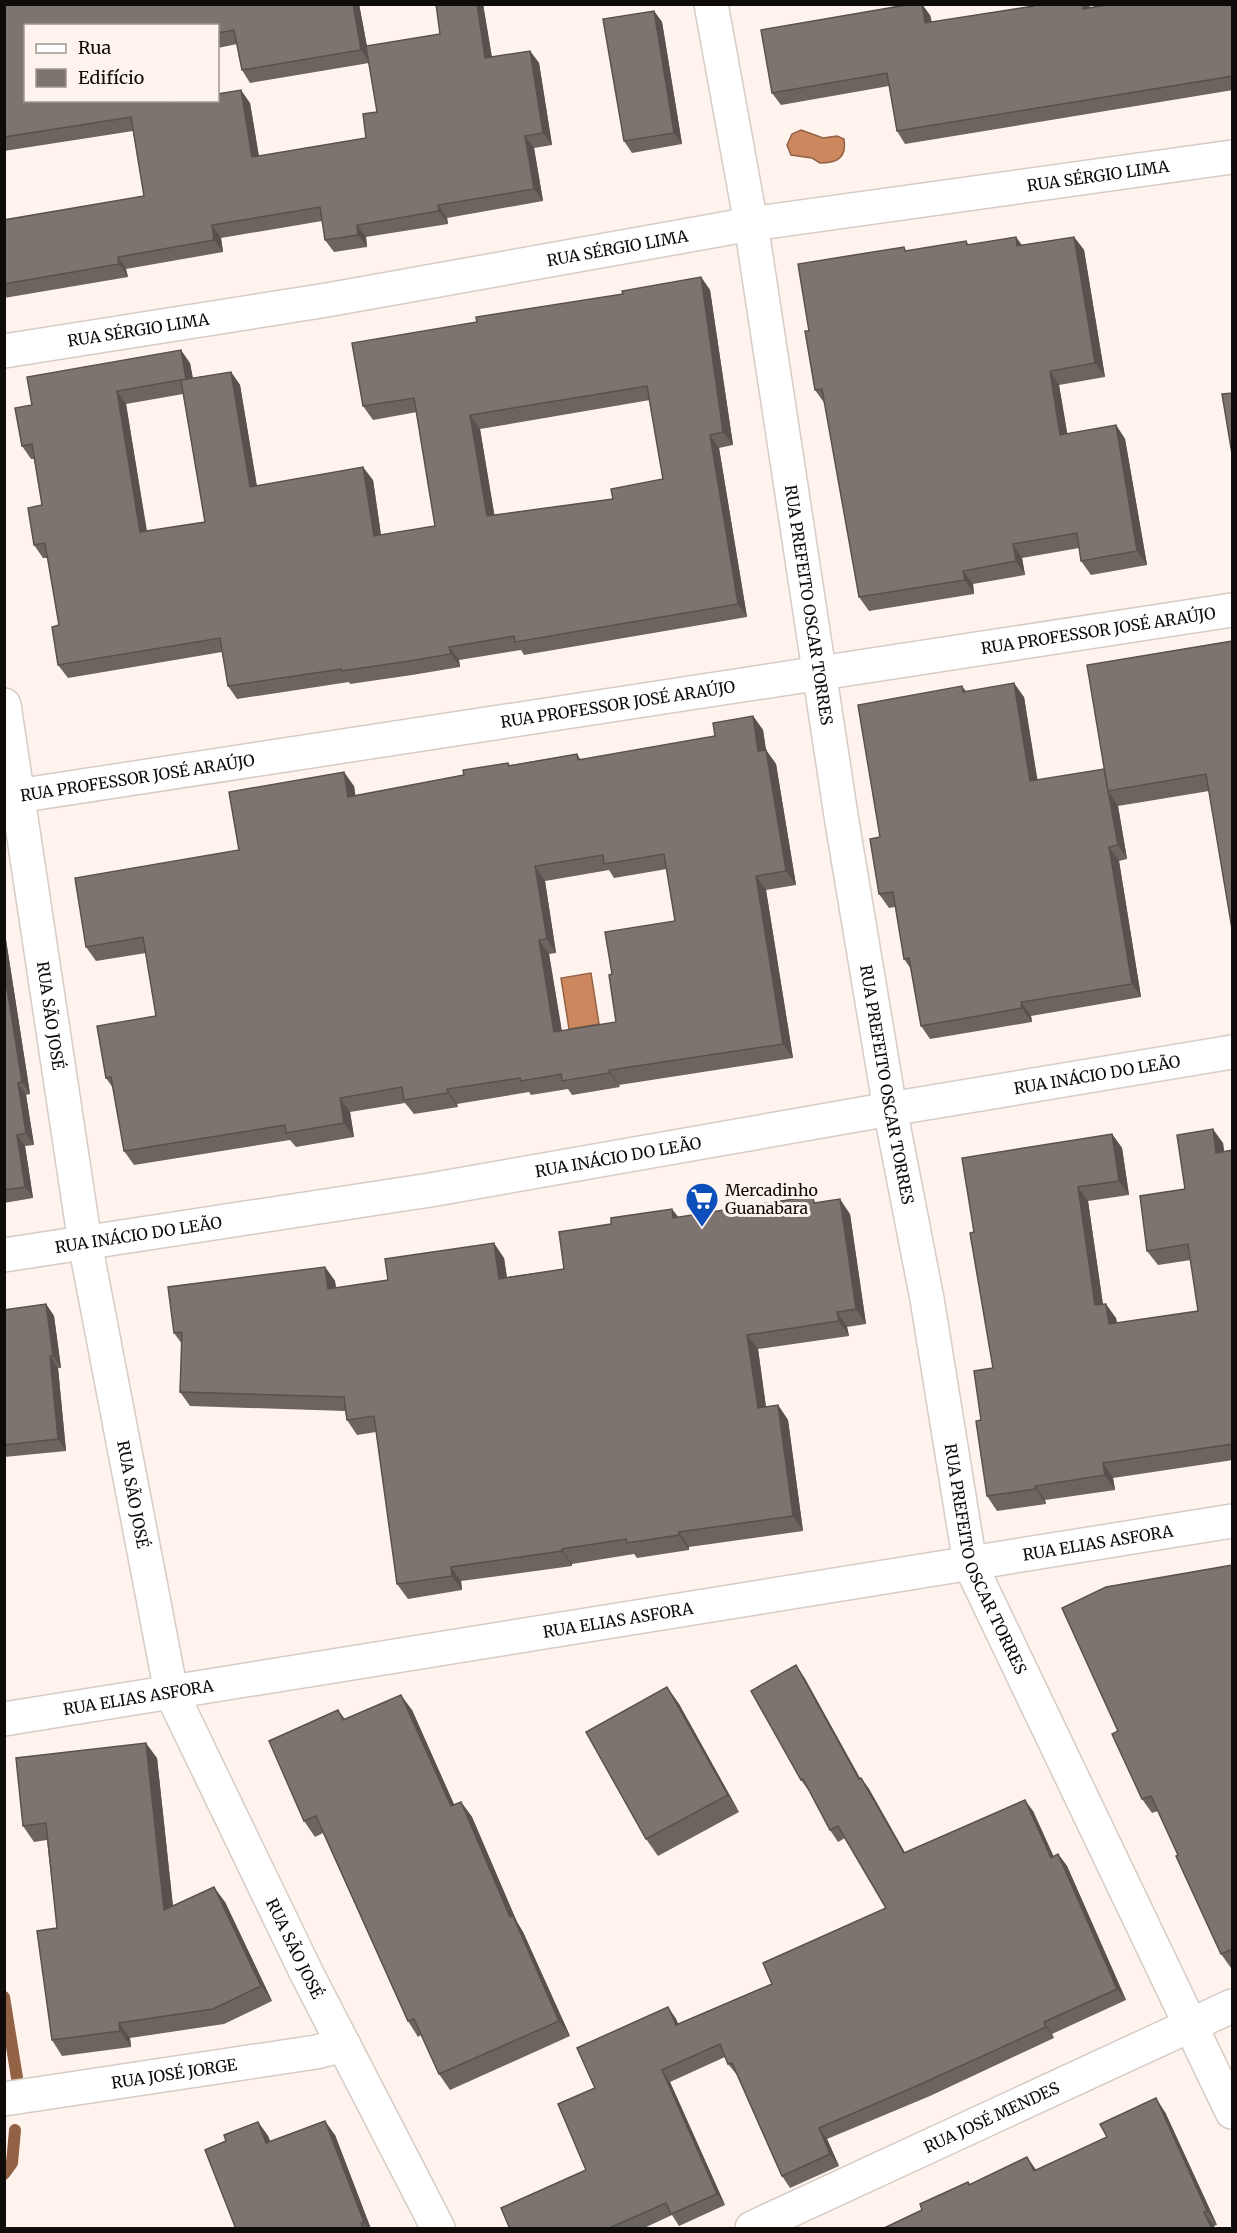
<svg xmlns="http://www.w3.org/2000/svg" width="1237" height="2233" viewBox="0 0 1237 2233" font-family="Merriweather,serif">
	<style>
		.water { fill: #cc875e; stroke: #936244; stroke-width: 1.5 }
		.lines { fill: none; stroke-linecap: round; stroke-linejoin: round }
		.stream { stroke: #936244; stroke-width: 12 }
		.street-casing { stroke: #d6ccc6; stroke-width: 36 }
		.secondary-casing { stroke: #d6ccc6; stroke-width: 36 }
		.street { stroke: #fff; stroke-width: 33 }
		.secondary { stroke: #fff; stroke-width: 33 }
		.wall { fill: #6c645f; fill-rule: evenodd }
		.shaded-wall { fill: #58514e }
		.building { fill: #7e746f; stroke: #58514e; stroke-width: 1.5; fill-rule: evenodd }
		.labels { text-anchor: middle; stroke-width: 6; stroke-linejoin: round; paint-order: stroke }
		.street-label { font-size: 16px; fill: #0e0b09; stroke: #fff3ed }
		.poi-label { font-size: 16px; fill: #0e0b09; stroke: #fff3ed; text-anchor: start }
	</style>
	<rect width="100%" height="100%" fill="#fff3ed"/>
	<g class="water">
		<path d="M801 130 823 138 837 136 844 139C847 158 837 163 820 163L812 158 791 155 787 145 792 134Z"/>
		<path d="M591 973 599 1024 569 1029 561 978Z"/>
	</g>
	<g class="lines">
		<g class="stream">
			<path d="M4 1997 18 2084"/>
			<path d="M4 2174 12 2163 15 2130"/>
		</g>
		<g class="street-casing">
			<g id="street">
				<path id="s1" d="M711 4 751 224 842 822 890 1109 927 1299 970 1564 1232 2112"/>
				<path id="s2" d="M4 351 327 300 751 224 1232 157"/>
				<path id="s3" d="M4 705 85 1243 171 1692 307 1974 438 2228"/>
				<path id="s4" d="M4 798 1232 610"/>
				<path id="s5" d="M4 1255 430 1190 890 1109 1232 1052"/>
				<path id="s6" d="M4 2099 316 2052 344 2045"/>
				<path id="s7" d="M752 2228 1232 2006"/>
			</g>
		</g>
		<g class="secondary-casing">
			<g id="secondary">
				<path id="s8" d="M4 1719 1232 1521"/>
			</g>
		</g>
		<use href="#street" class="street"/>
		<use href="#secondary" class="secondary"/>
	</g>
	<g class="wall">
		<path d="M4 4H359L367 46 440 34 483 4 492 57 530 51 539 63 552 145 534 148 543 201 447 218 448 224 366 237 367 247 334 252 325 240 322 221 221 238 223 252 126 269 128 277 4 298V220L144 196 133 131 4 151ZM26 26H218V48L237 44 242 70 250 83 369 63 377 112 366 138 259 156 250 103 26 100Z"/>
		<path d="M1034 4H1089L1090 8 1233 4V90L905 144 897 131 889 86 781 105 772 93 930 15 932 22 1034 6Z"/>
		<path d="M654 11 662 22 682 144 632 153 624 141Z"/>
		<path d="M1016 237 1021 245 1074 237 1084 250 1105 377 1059 385 1067 434 1116 425 1125 439 1147 565 1091 575 1081 561 1079 548 1022 558 1025 575 973 584 974 594 869 611 859 597 825 404 815 390 809 331 907 251 966 241 969 245Z"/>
		<path d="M701 277 710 290 733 445 719 448 747 617 524 655 521 650 459 660 460 667 412 675 350 684 349 682 237 699 228 686 222 652 68 678 58 665 59 625 48 558H43L34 545 42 505 34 459H31L22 446 32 405 190 363 193 378 231 372 240 385 257 486 373 480 381 535 435 526 417 412 373 420 363 406 477 322 623 294ZM183 394 205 522 147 531 126 404ZM650 400 663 479 613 499 494 515 480 429Z"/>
		<path d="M1233 641 1209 791 1118 806 1127 859 1119 861 1141 997 1031 1016 1032 1022 930 1039 921 1026 911 969 904 959 895 907 889 908 879 894 880 837 962 686 966 691 1024 697 1037 780 1104 769Z"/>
		<path d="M753 716 763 730 766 750 776 764 796 885 766 890 793 1058 619 1085 620 1087 572 1095 568 1089 531 1095 529 1092 457 1104 458 1107 414 1114 405 1103 350 1112 354 1137 296 1147 290 1140 134 1165 124 1151 113 1088 106 1078 156 1016 146 953 96 961 86 947 239 850 354 786 355 796 464 775 508 763 510 765 577 754 581 760 715 736ZM667 869 675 921 612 974 616 1022 562 1031 549 954 556 953 545 881 609 870 614 878Z"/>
		<path d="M4 927 30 1094 26 1095 34 1145 25 1146 33 1198 4 1203Z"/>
		<path d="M1112 1134 1122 1148 1129 1195 1088 1201 1103 1304 1116 1318 1117 1323 1198 1311 1191 1260 1158 1265 1147 1251 1185 1189 1223 1143 1224 1152 1233 1150V1460L1113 1478 1115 1490 1045 1500 1046 1504 997 1511 987 1496 981 1420 993 1368 974 1232Z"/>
		<path d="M817 1202 850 1214 866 1324 847 1327 849 1336 758 1349 766 1407 778 1405 788 1420 803 1531 689 1547V1550L637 1558 634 1554 572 1564V1566L461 1581 462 1590 408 1599 397 1584 376 1432 357 1435 347 1420 345 1411 190 1406 180 1392 182 1344 174 1333 325 1267 335 1281 336 1288 388 1280 504 1258 507 1277 564 1269 678 1217Z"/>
		<path d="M46 1304 54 1316 61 1368H58L66 1451 4 1457V1310Z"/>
		<path d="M1233 1565V1967L1231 1968 1221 1954 1178 1855 1158 1811 1152 1813 1142 1799Z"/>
		<path d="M804 1677 860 1778H861L869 1789 905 1853 1033 1811 1054 1857 1058 1854 1067 1866 1126 2000 1052 2034 1054 2038 930 2096 827 2139 839 2166 790 2188 782 2176 737 2075 728 2064 725 2057 670 2082 725 2205 679 2226 672 2215 642 2229H510L586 2170 595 2088 668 2007 676 2019 678 2024 772 1984 886 1908 845 1838 838 1842 830 1830 809 1791 801 1780Z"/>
		<path d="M667 1687 679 1704 739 1812 658 1856 646 1839Z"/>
		<path d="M338 1710 345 1719 412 1710 454 1805 461 1802 472 1817 517 1922 523 1932 570 2036 450 2090 439 2074 421 2035 418 2037 408 2021 323 1833 315 1837 304 1821Z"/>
		<path d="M157 1758 173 1906 225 1902 272 2001 224 2024 130 2038 131 2047 62 2056 52 2040 57 1928 47 1840 34 1842 23 1826Z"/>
		<path d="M1165 2112 1217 2225 1214 2226 1215 2229H882L922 2210 968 2182 970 2184 1036 2170Z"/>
		<path d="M258 2122 268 2136 270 2141 335 2135 371 2229H236L226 2141Z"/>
	</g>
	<g class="shaded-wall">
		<path d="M353 4H359L370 63 361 50Z"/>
		<path d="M477 4H483L494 71 485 58Z"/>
		<path d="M922 4 930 15 934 36 925 23Z"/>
		<path d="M1083 4H1089L1092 22 1083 9Z"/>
		<path d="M654 11 662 22 682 144 674 133Z"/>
		<path d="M530 51 539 63 552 145 543 133Z"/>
		<path d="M241 90 250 103 261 170 252 157Z"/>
		<path d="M525 136 534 148 543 201 534 189Z"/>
		<path d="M438 205 447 218 448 224 439 211Z"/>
		<path d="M212 225 221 238 223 252 214 240Z"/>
		<path d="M357 225 366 237 367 247 358 235Z"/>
		<path d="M1016 237 1026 251 1017 246Z"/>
		<path d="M1074 237 1084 250 1105 377 1095 363Z"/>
		<path d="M118 257 126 269 128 277 119 264Z"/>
		<path d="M701 277 710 290 733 445 723 432Z"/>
		<path d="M181 350 190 363 195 392 186 379Z"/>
		<path d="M1050 371 1059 385 1070 449 1060 435Z"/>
		<path d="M231 372 240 385 259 500 250 487Z"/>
		<path d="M117 391 126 404 149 546 140 532Z"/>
		<path d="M470 415 480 429 497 530 487 516Z"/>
		<path d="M1116 425 1125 439 1147 565 1137 551Z"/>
		<path d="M710 435 719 448 747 617 738 604Z"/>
		<path d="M363 467 373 480 383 549 374 536Z"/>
		<path d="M1013 544 1022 558 1025 575 1016 561Z"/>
		<path d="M963 571 973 584 974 594 965 580Z"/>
		<path d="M449 647 459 660 460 667 451 654Z"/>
		<path d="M1014 683 1024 697 1040 795 1030 781Z"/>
		<path d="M753 716 763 730 766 750 776 764 796 885 786 871 758 751Z"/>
		<path d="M344 772 354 786 358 811 348 797Z"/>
		<path d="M1109 792 1118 806 1127 859 1118 845Z"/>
		<path d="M1109 847 1119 861 1141 997 1132 984Z"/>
		<path d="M535 866 545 881 556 953 547 939Z"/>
		<path d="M756 876 766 890 793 1058 783 1044Z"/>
		<path d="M4 927 30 1094 22 1082 4 969Z"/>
		<path d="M539 940 549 954 564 1046 554 1032Z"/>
		<path d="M1021 1002 1031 1016 1032 1022 1022 1008Z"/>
		<path d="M609 1070 619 1085 620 1087 610 1073Z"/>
		<path d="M18 1083 26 1095 34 1145 26 1133Z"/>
		<path d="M447 1089 457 1104 458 1107 448 1093Z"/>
		<path d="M340 1098 350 1112 354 1137 344 1123Z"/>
		<path d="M1213 1129 1223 1143 1226 1167 1216 1153Z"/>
		<path d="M1112 1134 1122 1148 1129 1195 1119 1181Z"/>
		<path d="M17 1135 25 1146 33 1198 25 1187Z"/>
		<path d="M1078 1187 1088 1201 1105 1320 1095 1305Z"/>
		<path d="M840 1199 850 1214 866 1324 856 1309Z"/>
		<path d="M672 1209 683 1223 673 1218Z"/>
		<path d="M494 1243 504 1258 509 1293 499 1279Z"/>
		<path d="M325 1267 335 1281 338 1303 328 1289Z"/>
		<path d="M46 1304 54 1316 61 1368 53 1356Z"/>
		<path d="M1106 1304 1116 1318 1119 1339 1109 1324Z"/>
		<path d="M837 1312 847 1327 849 1336 839 1321Z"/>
		<path d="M747 1335 758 1349 768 1422 758 1408Z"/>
		<path d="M50 1356 58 1368 66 1451 58 1439Z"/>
		<path d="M778 1405 788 1420 803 1531 793 1516Z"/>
		<path d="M1103 1463 1113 1478 1115 1490 1105 1475Z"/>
		<path d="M1035 1486 1045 1500 1046 1504 1036 1489Z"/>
		<path d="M679 1532 689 1547V1550L679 1535Z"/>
		<path d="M562 1549 572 1564V1566L562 1551Z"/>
		<path d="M451 1567 461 1581 462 1590 452 1576Z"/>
		<path d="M796 1665 804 1677 867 1791 859 1779Z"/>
		<path d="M667 1687 679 1704 739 1812 728 1795Z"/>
		<path d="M401 1695 412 1710 462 1822 451 1806Z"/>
		<path d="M146 1743 157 1758 175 1926 164 1910Z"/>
		<path d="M861 1778 869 1789 912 1865 904 1853Z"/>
		<path d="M1025 1800 1033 1811 1059 1869 1051 1858Z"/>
		<path d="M461 1802 472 1817 517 1922 523 1932 570 2036 559 2021 510 1917Z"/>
		<path d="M1058 1854 1067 1866 1126 2000 1117 1989Z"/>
		<path d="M214 1887 225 1902 272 2001 261 1986Z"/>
		<path d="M668 2007 676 2019 684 2037 676 2025Z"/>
		<path d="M1044 2022 1052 2034 1054 2038 1046 2027Z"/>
		<path d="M119 2023 130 2038 131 2047 120 2031Z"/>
		<path d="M662 2070 670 2082 725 2205 717 2194Z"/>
		<path d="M1156 2098 1165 2112 1217 2225 1207 2211Z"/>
		<path d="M325 2121 335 2135 371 2229H369L364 2222Z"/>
		<path d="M258 2122 268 2136 277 2157 266 2143Z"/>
		<path d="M819 2128 827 2139 839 2166 830 2154Z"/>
		<path d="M1027 2157 1037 2171H1034Z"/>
		<path d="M1204 2212 1214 2226 1215 2229H1212Z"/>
	</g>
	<g class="building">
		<path d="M4 4H353L361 50 242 70 234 30 218 33V26H26V100H173V102L181 100H218V94L241 90 252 157 366 138 363 114 377 112 366 46 440 34 436 4H477L485 58 530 51 543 133 525 136 534 189 438 205 439 211 357 225 358 235 325 240 320 207 212 225 214 240 118 257 119 264 4 284V220L144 196 131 117 4 137Z"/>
		<path d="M912 4H922L925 23 1034 6V4H1083V9L1111 4H1233V76L897 131 887 73 772 93 761 30Z"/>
		<path d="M654 11 674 133 624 141 603 19Z"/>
		<path d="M1016 237 1017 246 1074 237 1095 363 1050 371 1060 435 1116 425 1137 551 1081 561 1077 533 1013 544 1016 561 963 571 965 580 859 597 822 389 815 390 805 331H809L798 264 904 247 905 251 966 241 967 245Z"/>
		<path d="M701 277 723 432 710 435 738 604 515 642 514 636 449 647 451 654 403 662 341 671V669L228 686 220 638 58 665 52 627 59 625 45 543 34 545 28 508 42 505 32 444 22 446 15 408 32 405 27 377 181 350 186 379 117 391 140 532 205 522 181 380 231 372 250 487 363 467 374 536 435 526 414 398 363 406 352 343 477 322 476 317 623 294 622 291ZM647 386 663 479 611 489 613 499 487 516 470 415Z"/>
		<path d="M1233 393V460L1222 394Z"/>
		<path d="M1233 641V935L1206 774 1108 791 1087 665Z"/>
		<path d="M1014 683 1030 781 1104 769 1118 845 1109 847 1132 984 1021 1002 1022 1008 921 1026 909 958 904 959 893 892 879 894 870 839 880 837 858 705 962 686 963 692Z"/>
		<path d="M753 716 758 751 766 750 786 871 756 876 783 1044 609 1070 610 1073 562 1081 561 1074 521 1081 520 1078 447 1089 448 1093 404 1100 402 1087 340 1098 344 1123 286 1133 285 1125 124 1151 111 1077 106 1078 97 1026 156 1016 143 937 86 947 75 878 239 850 229 792 344 772 348 797 464 775 463 770 508 763 509 766 577 754 578 760 715 736 713 723ZM664 854 675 921 605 932 612 974 609 975 616 1022 554 1032 539 940 547 939 535 866 603 855 604 864Z"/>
		<path d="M4 969 22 1082 18 1083 26 1133 17 1135 25 1187 4 1190Z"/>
		<path d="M1213 1129 1216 1153 1233 1150V1444L1103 1463 1105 1475 1035 1486 1036 1489 987 1496 976 1421 981 1420 974 1371 993 1368 970 1233 974 1232 962 1158 1112 1134 1119 1181 1078 1187 1095 1305 1106 1304 1109 1324 1198 1311 1188 1244 1147 1251 1140 1196 1185 1189 1177 1135Z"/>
		<path d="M813 1196 814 1203 840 1199 856 1309 837 1312 839 1321 747 1335 758 1408 778 1405 793 1516 679 1532V1535L627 1543 626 1539 562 1549V1551L451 1567 452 1576 397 1584 374 1416 347 1420 344 1397 180 1392 182 1332 174 1333 168 1287 325 1267 328 1289 388 1280 385 1259 494 1243 499 1279 564 1269 559 1232 611 1224V1218L672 1209 673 1218Z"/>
		<path d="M46 1304 53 1356H50L58 1439 4 1445V1310Z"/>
		<path d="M1233 1565V1949L1221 1954 1176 1856 1178 1855 1151 1796 1142 1799 1112 1734 1118 1731 1062 1608 1106 1587Z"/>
		<path d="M796 1665 859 1779 861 1778 904 1853 1025 1800 1051 1858 1058 1854 1117 1989 1044 2022 1046 2027 921 2084 819 2128 830 2154 782 2176 732 2063 728 2064 720 2044 662 2070 717 2194 671 2214 666 2203 607 2229H510L501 2208 586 2170 558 2104 595 2088 577 2048 668 2007 676 2025 772 1984 763 1963 886 1908 838 1826 830 1830 803 1779 801 1780 751 1691Z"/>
		<path d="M667 1687 728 1795 646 1839 586 1732Z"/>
		<path d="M401 1695 451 1806 461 1802 510 1917 513 1916 559 2021 439 2074 414 2019 408 2021 316 1816 304 1821 269 1741 338 1710 343 1720Z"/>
		<path d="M146 1743 164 1910 214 1887 261 1986 213 2009 119 2023 120 2031 52 2040 37 1931 57 1928 46 1823 23 1826 16 1758Z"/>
		<path d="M1156 2098 1207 2211 1204 2212 1212 2229H882L922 2210 920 2204 968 2182 969 2185 1027 2157 1034 2171 1107 2137 1100 2124Z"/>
		<path d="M325 2121 364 2222 361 2223 363 2229H236L205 2150 226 2141 224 2135 258 2122 266 2143Z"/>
	</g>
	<defs>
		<g id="supermarket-pin" transform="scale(1.725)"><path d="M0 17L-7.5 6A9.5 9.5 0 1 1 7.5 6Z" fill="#0c4fba" stroke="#fff3ed"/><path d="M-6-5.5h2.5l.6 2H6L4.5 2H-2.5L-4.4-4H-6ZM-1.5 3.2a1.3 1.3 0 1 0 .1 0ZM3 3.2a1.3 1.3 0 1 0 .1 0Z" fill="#fff"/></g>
	</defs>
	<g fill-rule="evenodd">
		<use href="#supermarket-pin" x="702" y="1199"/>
	</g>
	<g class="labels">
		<g class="street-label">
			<text dy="6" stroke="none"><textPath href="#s2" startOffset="1108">RUA SÉRGIO LIMA</textPath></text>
			<text dy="6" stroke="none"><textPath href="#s2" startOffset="622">RUA SÉRGIO LIMA</textPath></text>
			<text dy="6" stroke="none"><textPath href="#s2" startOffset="136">RUA SÉRGIO LIMA</textPath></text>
			<text dy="6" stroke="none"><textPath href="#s1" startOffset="609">RUA PREFEITO OSCAR TORRES</textPath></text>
			<text dy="6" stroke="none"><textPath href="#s4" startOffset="1107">RUA PROFESSOR JOSÉ ARAÚJO</textPath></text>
			<text dy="6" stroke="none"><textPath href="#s4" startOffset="621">RUA PROFESSOR JOSÉ ARAÚJO</textPath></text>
			<text dy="6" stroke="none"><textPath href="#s4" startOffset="135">RUA PROFESSOR JOSÉ ARAÚJO</textPath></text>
			<text dy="6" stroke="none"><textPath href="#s3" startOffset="314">RUA SÃO JOSÉ</textPath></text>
			<text dy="6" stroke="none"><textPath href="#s5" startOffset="1108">RUA INÁCIO DO LEÃO</textPath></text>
			<text dy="6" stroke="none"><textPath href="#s1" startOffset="1095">RUA PREFEITO OSCAR TORRES</textPath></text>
			<text dy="6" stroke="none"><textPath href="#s5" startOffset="622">RUA INÁCIO DO LEÃO</textPath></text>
			<text dy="6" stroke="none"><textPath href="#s5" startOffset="136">RUA INÁCIO DO LEÃO</textPath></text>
			<text dy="6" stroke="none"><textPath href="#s3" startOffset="800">RUA SÃO JOSÉ</textPath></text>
			<text dy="6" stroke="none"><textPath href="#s8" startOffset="1108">RUA ELIAS ASFORA</textPath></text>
			<text dy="6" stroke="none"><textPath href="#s1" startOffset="1581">RUA PREFEITO OSCAR TORRES</textPath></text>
			<text dy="6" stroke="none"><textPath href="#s8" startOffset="622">RUA ELIAS ASFORA</textPath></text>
			<text dy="6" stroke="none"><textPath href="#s8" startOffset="136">RUA ELIAS ASFORA</textPath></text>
			<text dy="6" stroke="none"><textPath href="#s3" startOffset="1286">RUA SÃO JOSÉ</textPath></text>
			<text dy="6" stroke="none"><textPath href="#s6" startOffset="172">RUA JOSÉ JORGE</textPath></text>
			<text dy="6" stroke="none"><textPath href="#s7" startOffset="264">RUA JOSÉ MENDES</textPath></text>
		</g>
		<g class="poi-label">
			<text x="725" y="1196">Mercadinho<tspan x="725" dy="18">Guanabara</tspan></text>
		</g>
	</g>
	<rect width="1237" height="2233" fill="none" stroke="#0e0b09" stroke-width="12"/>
	<rect x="24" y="24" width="195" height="78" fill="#fff3ed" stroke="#9f9692" stroke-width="1.5"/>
	<rect x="36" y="44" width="30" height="9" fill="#ffffff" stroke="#9f9692" stroke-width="1.5"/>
	<text x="78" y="54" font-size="18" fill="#0e0b09">Rua</text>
	<rect x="36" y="69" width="30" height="18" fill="#7e746f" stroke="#9f9692" stroke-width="1.5"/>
	<text x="78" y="84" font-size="18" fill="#0e0b09">Edifício</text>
</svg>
